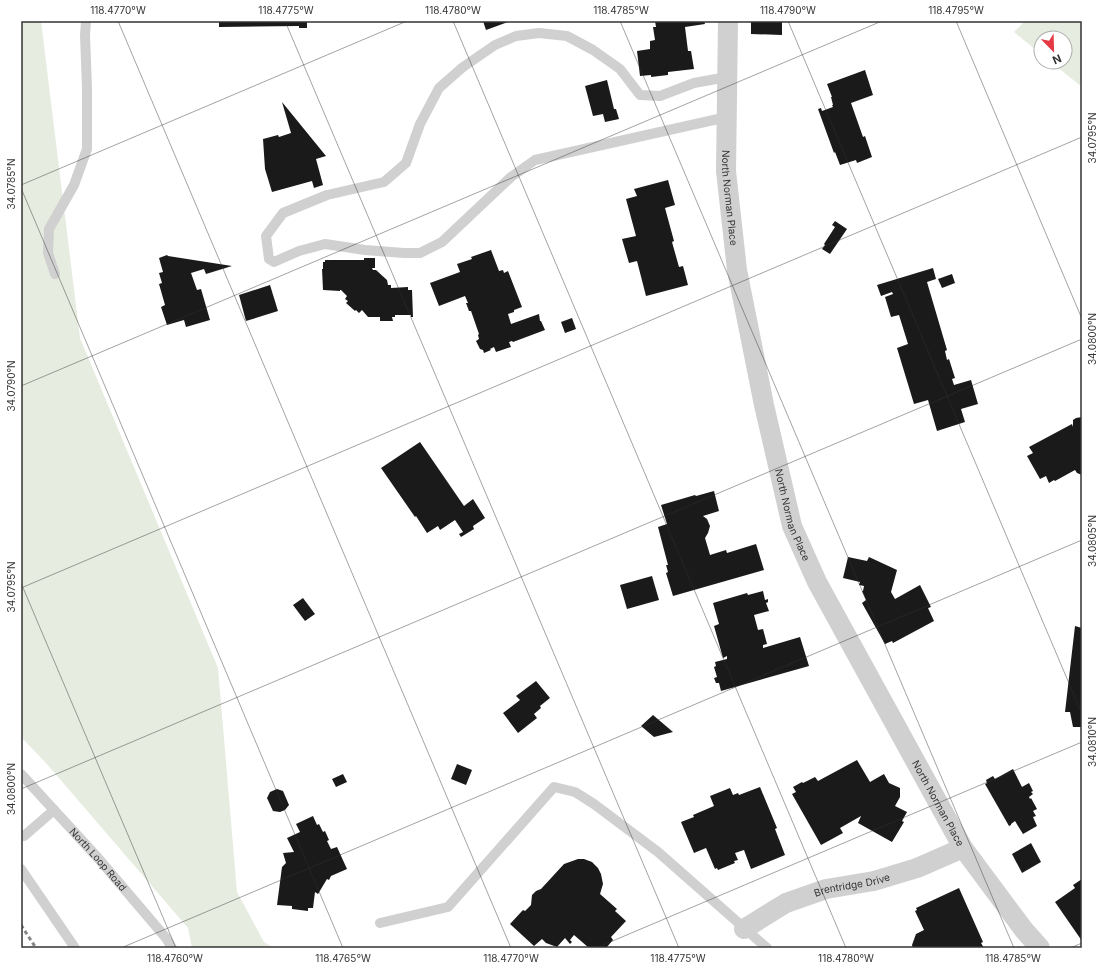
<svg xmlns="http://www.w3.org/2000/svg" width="1103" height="969" viewBox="0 0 1103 969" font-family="Inter,sans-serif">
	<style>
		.green { fill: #e6ecdf }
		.building { fill: #1a1a1a }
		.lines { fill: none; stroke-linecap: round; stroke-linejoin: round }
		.lane { stroke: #d0d0d0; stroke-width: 10 }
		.street { stroke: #d0d0d0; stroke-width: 20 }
		.rail { stroke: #888; stroke-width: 3; stroke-dasharray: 4 3; stroke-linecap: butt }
		.ticks { fill: none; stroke: #333; stroke-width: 1; stroke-opacity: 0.45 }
		.labels { text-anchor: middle; stroke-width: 4; stroke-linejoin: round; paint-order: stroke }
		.street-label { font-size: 10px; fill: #333; stroke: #fff }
		.neatline { fill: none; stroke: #333; stroke-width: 1.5 }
		.ticks-label { font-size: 10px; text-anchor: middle; fill: #333 }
	</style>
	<rect width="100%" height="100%" fill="#fff"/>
	<g class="green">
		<path d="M21 21H41L80 338 218 668 237 892 264 942 274 948H192L188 928 46 763 21 737Z"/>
		<path d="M1025 21H1082V87L1051 62H1065V38H1041V54L1014 32Z"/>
	</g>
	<g class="building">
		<path d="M219 21H307V28H299V26L219 27Z"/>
		<path d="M483 21H511L486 30Z"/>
		<path d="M655 21H704L705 24 685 27 688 51H691L694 69 668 72V75L651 77V75L640 76 637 51 650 49V41L655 40 653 27H656Z"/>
		<path d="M751 21H782V35L751 34Z"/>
		<path d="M865 70 873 95 851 103 863 137 865 136 872 157 857 163 856 160 840 165 835 152 834 153 818 109 821 108 822 111 833 107 832 105H833L831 97H832L827 84Z"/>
		<path d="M607 80 614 109H616L619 119 605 122 603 114 593 116 585 86Z"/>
		<path d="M282 102 326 156 316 159 323 185 314 188 312 181 272 192 265 169 263 139 278 135 279 137 291 133Z"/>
		<path d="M668 180 675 205 665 208 674 241 672 242 679 267 683 266 688 285 646 296 637 261 629 263 622 239 636 236 626 199 637 196 634 189Z"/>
		<path d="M835 221 847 229 830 254 822 249 825 245 824 244 835 227 832 225Z"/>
		<path d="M491 250 499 271 503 270 504 273 508 271 522 307 514 310V312L508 314 511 324 539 314 540 321H541L545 330 513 342 512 341 509 342 511 347 496 352 494 347 490 349 491 350 484 353 483 350 480 349 476 341 479 339 478 335 479 334 471 311H469L466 303H468L465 296 439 306 430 283 460 272 457 264 472 259 471 257Z"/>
		<path d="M167 255 168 256 232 266 206 274 204 269 191 273 197 290 201 289 210 320 186 327 184 320 167 325 161 307 165 305 159 284 162 283 159 273 163 272 159 258Z"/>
		<path d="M364 258H375V268H372L373 270H376L387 280 388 285H391V288L408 287V290H412L413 317H411V315H395V317H392L393 321H380V317H368L362 310 359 313 356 310 355 311 346 303 348 301 345 299 347 296 341 290H340V291L323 290 322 269H323V262H325V260H364Z"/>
		<path d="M933 268 936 279 927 282 947 350 945 351 947 360 949 359 955 378 952 379 954 385 971 380 978 404 961 409 965 422 937 431 928 400 914 404 897 348 908 344 899 315 891 317 885 297 893 294 892 292 881 296 877 285Z"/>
		<path d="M952 274 955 283 942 288 938 279Z"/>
		<path d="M270 285 278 311 246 321 239 295Z"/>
		<path d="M572 318 576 329 565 333 561 322Z"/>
		<path d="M1082 417V475L1077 473 1075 470 1055 481 1054 480 1049 483 1046 476 1040 479 1027 456 1033 453 1029 447 1072 424 1073 427V420L1076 418Z"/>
		<path d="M420 442 464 506 473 499 485 518 473 526 474 529 461 537 459 534 463 532 455 520 440 530 438 526 427 533 416 516 415 517 381 468Z"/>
		<path d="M714 491 719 511 703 516 707 519 710 526 708 533 705 538 710 555 726 550 727 553 756 544 764 570 673 596 666 573 668 572 666 565H668L658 527 667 524 661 505 695 495 696 496Z"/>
		<path d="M848 557 867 561 869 557 897 570 891 592 895 599 920 585 931 607 928 608 934 621 893 643 892 641 885 644 862 603 866 600 862 591H863L864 586 859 585 860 582 843 578Z"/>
		<path d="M652 576 659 600 627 609 620 585Z"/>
		<path d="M763 591 765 600 768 599V602L766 603 769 611 754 615 758 630 763 629 767 644 763 645V648L800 637 809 666 721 691 719 683H716L714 678 717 677 714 667 716 666 715 662 727 659V656L723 658 714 626 719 624 713 603 747 593 748 595Z"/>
		<path d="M303 598 315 614 305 621 293 605Z"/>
		<path d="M1075 626 1082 628V727H1073L1070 712H1065Z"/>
		<path d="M536 681 550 698 540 706 541 708 534 714 537 718 518 733 503 713 520 700 516 696Z"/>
		<path d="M653 715 673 732 654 737 641 726Z"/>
		<path d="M857 760 870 782 884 774 889 783 900 788V797L895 806 907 812 902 821 904 822 892 842 858 823 861 816 840 828 843 833 821 845 792 794 796 792 793 787 802 782 803 783 815 777 818 781Z"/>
		<path d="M457 764 472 770 466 785 451 779Z"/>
		<path d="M1013 769 1022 787 1029 783 1033 791 1031 792 1033 794 1029 797 1030 799 1031 798 1037 809 1033 811 1036 816 1033 817 1037 826 1023 834 1015 821 1011 824V825L1009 826 985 784 987 783 986 780 993 776 995 779Z"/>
		<path d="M343 774 347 782 336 787 332 779Z"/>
		<path d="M760 787 777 828 775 829 785 855 751 869 744 850 735 853 738 860 734 861 735 863 718 870 717 868 715 869 706 848 694 853 681 822 694 817 693 815 714 806 710 796 730 788 733 795 738 793 739 795Z"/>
		<path d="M277 789 283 791 289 805 285 810 280 812 273 811 267 798 270 792Z"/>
		<path d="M313 816 317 825 319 824 323 832 325 831 329 840 327 841 331 849 337 847 347 869 331 876 329 880 327 879 318 894 315 892 313 908H308V911L292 909V906L277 905 282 867 286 863 283 853 294 852 287 838 300 832 296 824Z"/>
		<path d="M1031 843 1041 862 1022 873 1012 854Z"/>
		<path d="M578 859H584L592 862 598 868 601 874 603 884 600 894 617 909 615 911 626 921 611 937 613 940 606 948H589L574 935 570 940 572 942 570 944 565 938 557 947 546 943 542 939 534 946 510 924 523 910 525 911 531 905 532 895 536 891 541 889 564 864Z"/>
		<path d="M1082 879V941L1055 902 1075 888 1073 885Z"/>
		<path d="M959 888 983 942 981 943 984 948H913L912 945 916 934 924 930 915 911 917 910 916 908Z"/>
	</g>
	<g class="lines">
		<g class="lane">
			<path d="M727 117 535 160 511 177 442 242 420 253H404L365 250 325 244 299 251 274 262 269 259 266 236 283 213 327 195 384 182 406 163 420 124 439 88 463 67 495 45 516 36 539 33 567 36 593 50 620 69 640 95 660 96 694 83 727 77"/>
			<path d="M55 274 48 253 49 229 74 185 87 149V89L85 35 86 21"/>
			<path id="s1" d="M21 774 98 858 166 938 172 948"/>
			<path d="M24 836 54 810"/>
			<path d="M21 869 75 948"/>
			<path d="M380 923 448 907 554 787 575 792 594 804 658 852 767 948"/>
		</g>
		<g class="street">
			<path id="s2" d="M728 21 726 171 737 270 764 405 792 526 817 582 963 848 1024 930 1040 948"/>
			<path id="s3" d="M744 929 786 903 826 889 874 881 917 868 963 848"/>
		</g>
		<path class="rail" d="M21 925 36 948"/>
	</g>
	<path class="ticks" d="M118 21 511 948M285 21 679 948M453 21 846 948M620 21 1014 948M788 21 1082 714M956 21 1082 319M21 185 407 21M21 188 343 948M21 386 882 21M21 583 176 948M21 588 1082 137M21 789 1082 339M121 948 1082 540M596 948 1082 742M1070 948 1082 943"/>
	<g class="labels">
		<g class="street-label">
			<text dy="4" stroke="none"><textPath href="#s2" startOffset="177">North Norman Place</textPath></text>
			<text dy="4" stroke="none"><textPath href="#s2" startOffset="501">North Norman Place</textPath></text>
			<text dy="4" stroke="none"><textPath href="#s2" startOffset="825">North Norman Place</textPath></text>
			<text dy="4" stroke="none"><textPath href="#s1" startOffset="115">North Loop Road</textPath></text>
			<text dy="4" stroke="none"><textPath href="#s3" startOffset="118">Brentridge Drive</textPath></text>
		</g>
	</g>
	<rect width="1103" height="969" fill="none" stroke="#ffffff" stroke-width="44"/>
	<g transform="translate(1053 50) rotate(157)"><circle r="19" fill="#ffffff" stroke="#adadad"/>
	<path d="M0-3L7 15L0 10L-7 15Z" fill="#e63946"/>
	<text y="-6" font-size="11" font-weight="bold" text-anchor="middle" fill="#333333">N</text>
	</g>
	<rect x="22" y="22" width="1059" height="925" class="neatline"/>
	<g class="ticks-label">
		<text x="118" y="14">118.4770°W</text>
		<text x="286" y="14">118.4775°W</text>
		<text x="453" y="14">118.4780°W</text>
		<text x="621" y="14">118.4785°W</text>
		<text x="788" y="14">118.4790°W</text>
		<text x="956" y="14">118.4795°W</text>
		<text transform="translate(1092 138) rotate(-90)" y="4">34.0795°N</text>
		<text transform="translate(11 184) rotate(-90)" y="4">34.0785°N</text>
		<text transform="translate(1092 339) rotate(-90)" y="4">34.0800°N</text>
		<text transform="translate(11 386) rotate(-90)" y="4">34.0790°N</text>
		<text transform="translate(1092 541) rotate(-90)" y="4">34.0805°N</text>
		<text transform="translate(11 587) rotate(-90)" y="4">34.0795°N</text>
		<text transform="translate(1092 742) rotate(-90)" y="4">34.0810°N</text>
		<text transform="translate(11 789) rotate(-90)" y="4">34.0800°N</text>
		<text x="175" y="962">118.4760°W</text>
		<text x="343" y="962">118.4765°W</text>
		<text x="511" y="962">118.4770°W</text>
		<text x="678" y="962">118.4775°W</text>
		<text x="846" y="962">118.4780°W</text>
		<text x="1013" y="962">118.4785°W</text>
	</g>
</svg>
